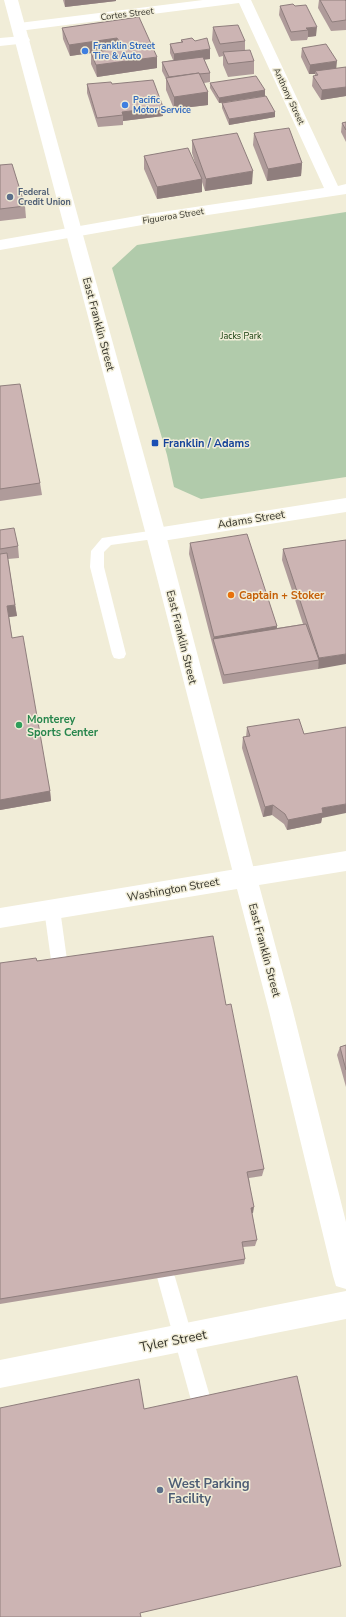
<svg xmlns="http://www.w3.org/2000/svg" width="346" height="1617" viewBox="0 0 346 1617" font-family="'Nunito Sans',sans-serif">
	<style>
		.green { fill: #b1cbab }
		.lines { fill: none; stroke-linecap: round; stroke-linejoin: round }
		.service { fill: #fff; fill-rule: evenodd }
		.minor { fill: #fff; fill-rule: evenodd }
		.tertiary { fill: #fff; fill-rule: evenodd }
		.secondary { fill: #fff; fill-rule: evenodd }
		.wall { fill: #af9b9a }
		.shaded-wall { fill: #8f7e7d }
		.building { fill: #ccb4b3; stroke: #8f7e7d }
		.shop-dot { fill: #3f7fe0; stroke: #f1edd8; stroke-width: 1.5 }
		.service-dot { fill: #5c6f8a; stroke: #f1edd8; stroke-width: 1.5 }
		.transit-dot { fill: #1a4fb4; stroke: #f1edd8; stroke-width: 1.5 }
		.food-dot { fill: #e8710a; stroke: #f1edd8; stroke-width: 1.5 }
		.leisure-dot { fill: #2e9e5b; stroke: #f1edd8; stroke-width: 1.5 }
		.labels { text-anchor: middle; stroke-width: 3; stroke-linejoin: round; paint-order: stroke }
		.far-street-label { font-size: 9px; fill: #313028; stroke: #f1edd8 }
		.far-shop-label { font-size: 9px; font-weight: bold; fill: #366cbe; stroke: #f1edd8; text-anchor: start }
		.far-service-label { font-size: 9px; font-weight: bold; fill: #4e5e75; stroke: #f1edd8; text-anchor: start }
		.far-park-label { font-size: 9px; fill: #0b3503; stroke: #f1edd8 }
		.street-label { font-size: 11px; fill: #313028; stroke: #f1edd8 }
		.transit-label { font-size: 11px; font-weight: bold; fill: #164399; stroke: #f1edd8; text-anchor: start }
		.food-label { font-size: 11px; font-weight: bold; fill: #c56008; stroke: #f1edd8; text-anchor: start }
		.leisure-label { font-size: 11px; font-weight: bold; fill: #27864d; stroke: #f1edd8; text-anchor: start }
		.near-street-label { font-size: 13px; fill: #313028; stroke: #f1edd8 }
		.near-service-label { font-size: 13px; font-weight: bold; fill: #4e5e75; stroke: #f1edd8; text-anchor: start }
	</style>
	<rect width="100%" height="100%" fill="#f1edd8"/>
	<path class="green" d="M346 212V477L201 499 174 487 167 455 112 268 137 245Z"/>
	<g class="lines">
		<g class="service">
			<path d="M156 530 161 532 163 535 161 538 111 545 104 552V567L126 654 124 658 119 659 114 658 112 654 90 567 91 551 102 538Z"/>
			<path d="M52 902 58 904 60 909 68 967 66 972 60 974 54 972 52 967 44 909 46 904Z"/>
			<path d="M166 1268 172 1271 175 1277 211 1400 208 1407 201 1410 194 1407 191 1400 157 1277 160 1271Z"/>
		</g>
		<g class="minor">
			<path d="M203 0H251L338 186 346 184V194L148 224 0 250V240L148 214 324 188 239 3 19 31 14 30 12 27 14 24 19 23Z"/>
			<path d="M23 36 28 37 30 40 28 43 0 46V38Z"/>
			<path d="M346 498V512L156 542 149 540 146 535 149 530 156 528Z"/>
		</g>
		<path class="tertiary" d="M4 0H18L166 535 256 877 253 884 245 887 237 884 234 877 146 535Z"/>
		<g class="secondary">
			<path d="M346 851V871L259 885 293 1011 346 1222V1289L336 1286 333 1276 269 1011 237 889 0 928V908Z"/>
			<path d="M346 1291V1319L0 1388V1360Z"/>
		</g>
	</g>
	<g class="wall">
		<path d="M63 0H116V1L65 7Z"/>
		<path d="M319 0H345L346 1V30L331 31 318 8Z"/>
		<path d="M280 6 316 36 308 37 307 40 291 41 279 15Z"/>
		<path d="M139 17 157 68 97 77 91 64V53L70 56 63 39 62 28Z"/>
		<path d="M213 27 245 41V50L254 61V74L228 77 223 65V56L219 57 212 40Z"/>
		<path d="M181 40 210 59H204L210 73V82L204 83 208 92V105L174 109 166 90V79L162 71V62L173 60 170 53V44L181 42Z"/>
		<path d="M302 48 336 69 346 67V96L321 100 312 86 313 76H315V74H309L301 57Z"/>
		<path d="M210 83 265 90V96L227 102 275 112V117L229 125 222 108V103H219L210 88Z"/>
		<path d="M87 84H112L163 107V116L123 121V125L98 127 87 93Z"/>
		<path d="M346 122V142L341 132 342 123Z"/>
		<path d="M254 133 302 163 301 176 267 181 253 145Z"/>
		<path d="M192 140 252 184 205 191 202 182V192L157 199 144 169V156L197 169 192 153Z"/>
		<path d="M0 165 25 206 26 218 0 221Z"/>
		<path d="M0 386 40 483 42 495 0 501Z"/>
		<path d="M0 530 18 546 19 558 8 559 17 616 9 617 12 638 50 791 51 801 0 810Z"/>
		<path d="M346 540 318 669 223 684 213 647 189 554 190 543 277 626V628L303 624 282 560 283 549Z"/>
		<path d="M247 727 304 734 322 818 321 823 287 830 284 824 272 815 263 817 242 748 243 737H246Z"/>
		<path d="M0 963 226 1005 264 1169 262 1176 249 1178 253 1213H252L257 1240 255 1246 243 1247 245 1259 244 1264 0 1304Z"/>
		<path d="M346 1045V1087L337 1055 340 1047Z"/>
	</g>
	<g class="shaded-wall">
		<path d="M65 0H116V1L65 7Z"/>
		<path d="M317 27 316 36 308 37V30L306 28Z"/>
		<path d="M117 38 118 49 70 56 69 45Z"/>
		<path d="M210 49V59L174 64V54Z"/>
		<path d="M157 57V68L97 77 96 65Z"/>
		<path d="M337 61 336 71H315V74H309L310 65Z"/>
		<path d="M346 87V96L321 100 322 90Z"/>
		<path d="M265 90V96L219 103V98Z"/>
		<path d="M208 92V105L174 109V97Z"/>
		<path d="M163 107V116L123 121V115L122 112Z"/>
		<path d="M275 112V117L229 125V119Z"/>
		<path d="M302 163 301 176 267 181 268 169Z"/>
		<path d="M253 171 252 184 205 191 206 179Z"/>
		<path d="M202 179V192L157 199V187Z"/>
		<path d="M15 605 17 616 9 617 7 606Z"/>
		<path d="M277 626 276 637 213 639 214 637Z"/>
		<path d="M346 654V664L318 669 319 658Z"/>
		<path d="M50 791 51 801 0 810V800Z"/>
		<path d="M346 804V813L322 818 321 823 287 830 288 820 322 808Z"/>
		<path d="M273 805 272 815 263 817 265 807Z"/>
		<path d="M254 1207 253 1213 250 1214 251 1208Z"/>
	</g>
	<g class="building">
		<path d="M320 0H345L346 1V20L332 22Z"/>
		<path d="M293 4 295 6 306 5 317 27 306 28 308 30 291 32 280 6Z"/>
		<path d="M139 17 157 57 96 65 91 53 123 47 117 38 69 45 62 28Z"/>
		<path d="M238 25 245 41 220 44 213 27Z"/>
		<path d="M192 38 195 41 207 38 210 49 174 54 170 44 183 42 181 40Z"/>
		<path d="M326 44 337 61 310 65 302 48Z"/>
		<path d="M250 50 254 61 228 64 223 52Z"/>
		<path d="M203 57 210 73 199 74V73L169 77 162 62Z"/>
		<path d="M346 67V87L322 90 313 76 318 75 315 71Z"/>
		<path d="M199 73 208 92 174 97 166 78Z"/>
		<path d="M256 76 265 90 219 98 210 83Z"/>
		<path d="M153 80 163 107 122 112 123 115 97 118 87 84 111 82 112 84Z"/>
		<path d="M266 96 275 112 229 119 222 103Z"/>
		<path d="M346 122V130L342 123Z"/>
		<path d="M289 128 302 163 268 169 254 133Z"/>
		<path d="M237 133 253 171 206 179 192 140Z"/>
		<path d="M188 148 202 179 157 187 144 156Z"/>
		<path d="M12 164 25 206 0 209V165Z"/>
		<path d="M20 384 40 483 0 489V386Z"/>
		<path d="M14 528 18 546 0 549V530Z"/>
		<path d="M247 534 277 626 214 637 190 543Z"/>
		<path d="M346 540V654L319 658 283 549Z"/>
		<path d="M7 553 15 605 7 606 12 638 23 636 50 791 0 800V554Z"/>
		<path d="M306 624 319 660 224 675 213 639Z"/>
		<path d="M299 719 304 734 346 727V804L322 808 323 813 288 820 285 814 273 805 265 807 243 737 250 736 247 727Z"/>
		<path d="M213 936 226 1005 231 1004 264 1169 247 1172 254 1207 251 1208 257 1240 242 1242 245 1259 0 1299V963L36 958 37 961Z"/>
		<path d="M346 1045V1070L340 1047Z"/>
		<path d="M297 1376 341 1566 140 1613 141 1617H0V1408L139 1379 144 1409Z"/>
	</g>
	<g class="shop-dot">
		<circle cx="85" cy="51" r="4"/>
		<circle cx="125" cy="105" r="4"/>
	</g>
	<g class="service-dot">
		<circle cx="10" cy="197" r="4"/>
		<circle cx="160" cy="1490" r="4"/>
	</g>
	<rect class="transit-dot" x="151" y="439" width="8" height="8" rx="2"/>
	<circle class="food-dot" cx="231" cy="595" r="4"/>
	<circle class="leisure-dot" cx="19" cy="725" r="4"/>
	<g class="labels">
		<g class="far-street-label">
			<text transform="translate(127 14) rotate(-7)" y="3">Cortes Street</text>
			<text transform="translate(289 96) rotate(65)" y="3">Anthony Street</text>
			<text transform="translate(173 216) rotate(-9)" y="3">Figueroa Street</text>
		</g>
		<g class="far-shop-label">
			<text x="93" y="49">Franklin Street<tspan x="93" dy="10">Tire &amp; Auto</tspan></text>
			<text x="133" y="103">Pacific<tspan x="133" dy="10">Motor Service</tspan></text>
		</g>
		<g class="far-service-label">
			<text x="18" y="195">Federal<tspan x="18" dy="10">Credit Union</tspan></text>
		</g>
		<g class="far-park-label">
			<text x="241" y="339">Jacks Park</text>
		</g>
		<g class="street-label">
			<text transform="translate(99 324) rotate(75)" y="4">East Franklin Street</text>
			<text transform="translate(251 519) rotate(-9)" y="4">Adams Street</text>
			<text transform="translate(182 637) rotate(76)" y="4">East Franklin Street</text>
			<text transform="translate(173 889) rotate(-10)" y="4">Washington Street</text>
			<text transform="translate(265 950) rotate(75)" y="4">East Franklin Street</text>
		</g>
		<g class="transit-label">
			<text x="163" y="447">Franklin / Adams</text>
		</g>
		<g class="food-label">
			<text x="239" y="599">Captain + Stoker</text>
		</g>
		<g class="leisure-label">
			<text x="27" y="723">Monterey<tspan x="27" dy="13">Sports Center</tspan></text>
		</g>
		<g class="near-street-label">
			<text transform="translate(173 1340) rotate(-11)" y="5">Tyler Street</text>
		</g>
		<g class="near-service-label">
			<text x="168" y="1488">West Parking<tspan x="168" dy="15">Facility</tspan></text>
		</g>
	</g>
</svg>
